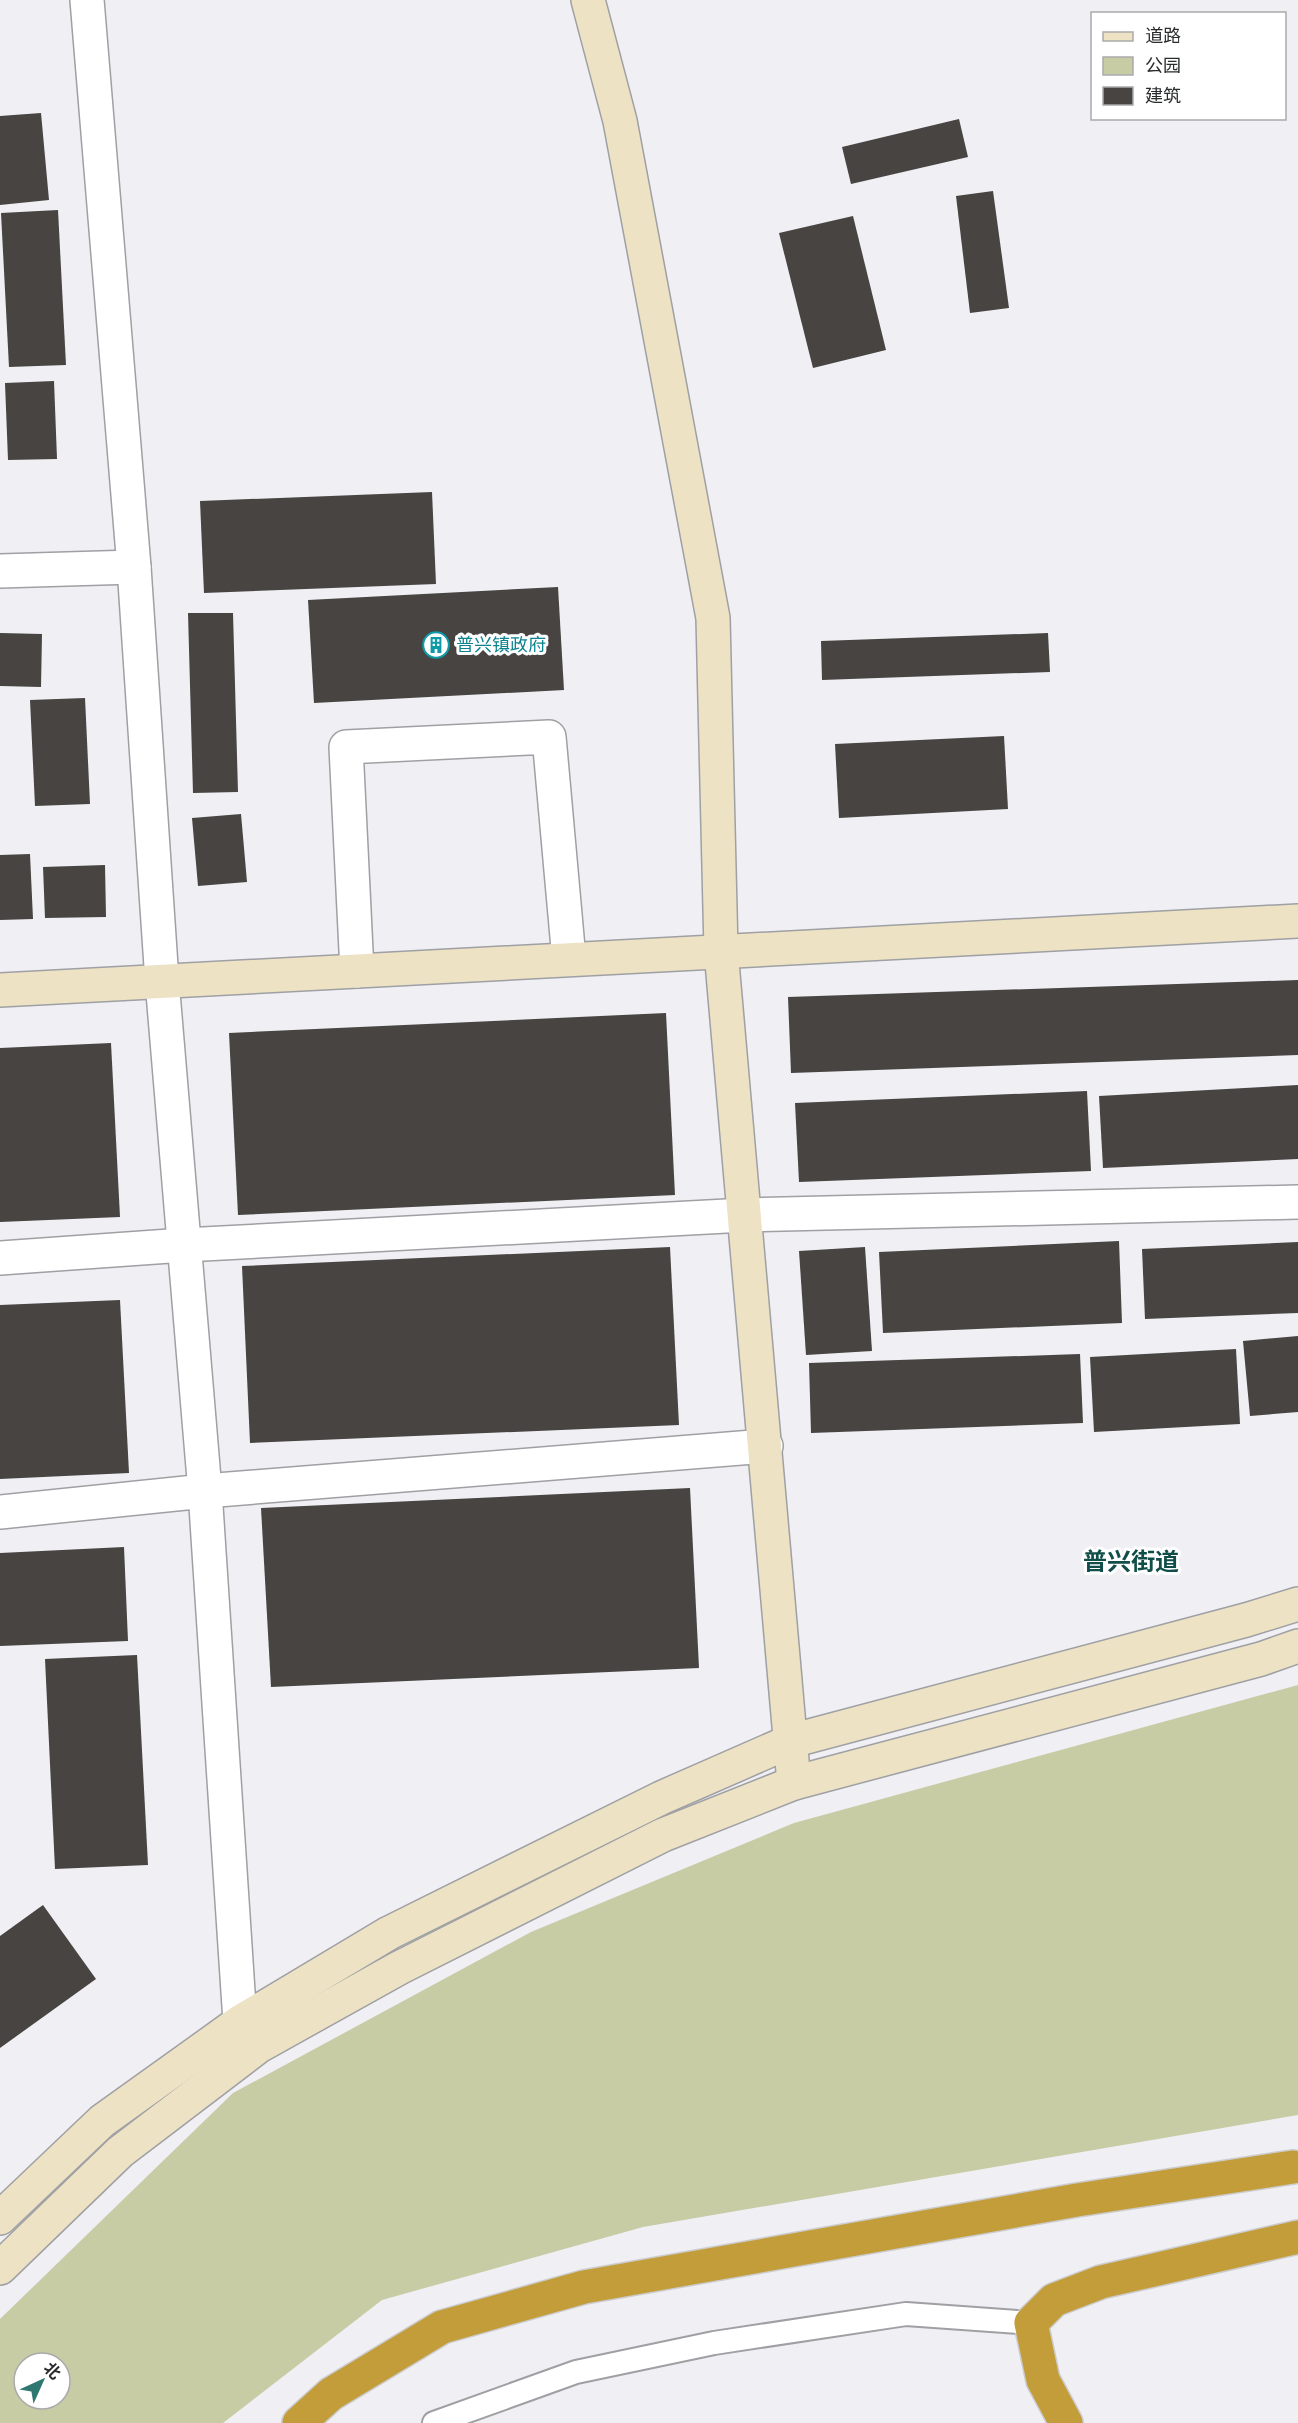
<svg xmlns="http://www.w3.org/2000/svg" width="1298" height="2423" viewBox="0 0 1298 2423" font-family="'Nunito Sans','Noto Sans SC',sans-serif">
	<style>
		.green { fill: #c8cca5; fill-rule: evenodd }
		.building { fill: #474441 }
		.lines { fill: none; stroke-linecap: round; stroke-linejoin: round }
		.lane-casing { stroke: #9fa0a4; stroke-width: 26 }
		.street-casing { stroke: #9fa0a4; stroke-width: 36 }
		.secondary-casing { stroke: #9fa0a4; stroke-width: 36 }
		.highway-casing { stroke: #ccc; stroke-width: 36 }
		.lane { stroke: #fff; stroke-width: 22 }
		.street { stroke: #fff; stroke-width: 33 }
		.secondary { stroke: #ede2c4; stroke-width: 33 }
		.highway { stroke: #c39d3a; stroke-width: 33 }
		.labels { text-anchor: middle; stroke-width: 6; stroke-linejoin: round; paint-order: stroke }
		.culture-label { font-size: 18px; fill: #0d838f; stroke: #fff; text-anchor: start }
		.district-label { font-size: 24px; font-weight: bold; fill: #114e49; stroke: #fff }
	</style>
	<rect width="100%" height="100%" fill="#efeff4"/>
	<path class="green" d="M1298 1685V2115L643 2227 382 2300 223 2423H0V2319L233 2093 531 1932 794 1823ZM24 2363H60V2399H24Z"/>
	<g class="building">
		<path d="M41 113 49 200 0 205V116Z"/>
		<path d="M959 119 968 157 851 184 842 147Z"/>
		<path d="M993 191 1009 308 970 313 956 196Z"/>
		<path d="M58 210 66 365 9 367 1 213Z"/>
		<path d="M853 216 886 350 813 368 779 233Z"/>
		<path d="M54 381 57 459 8 460 5 383Z"/>
		<path d="M432 492 436 584 204 593 200 501Z"/>
		<path d="M558 587 564 690 314 703 308 600Z"/>
		<path d="M188 613H233L238 792 193 793Z"/>
		<path d="M0 633 42 634 41 687 0 686Z"/>
		<path d="M1048 633 1050 672 822 680 821 641Z"/>
		<path d="M85 698 90 804 35 806 30 700Z"/>
		<path d="M1004 736 1008 809 839 818 835 744Z"/>
		<path d="M241 814 247 882 198 886 192 818Z"/>
		<path d="M30 854 33 919 0 920V855Z"/>
		<path d="M105 865 106 917 45 918 43 867Z"/>
		<path d="M1298 980V1055L791 1073 788 997Z"/>
		<path d="M666 1013 675 1195 238 1215 229 1033Z"/>
		<path d="M111 1043 120 1217 0 1222V1048Z"/>
		<path d="M1298 1085V1159L1103 1168 1099 1096Z"/>
		<path d="M1087 1091 1091 1171 799 1182 795 1103Z"/>
		<path d="M1119 1241 1122 1323 883 1333 879 1252Z"/>
		<path d="M1298 1242V1313L1145 1319 1142 1249Z"/>
		<path d="M670 1247 679 1425 250 1443 242 1266Z"/>
		<path d="M865 1247 872 1351 806 1355 799 1251Z"/>
		<path d="M120 1300 129 1473 0 1479V1305Z"/>
		<path d="M1298 1336V1412L1250 1416 1243 1341Z"/>
		<path d="M1236 1349 1240 1424 1094 1432 1090 1357Z"/>
		<path d="M1080 1354 1083 1423 811 1433 809 1363Z"/>
		<path d="M690 1488 699 1668 271 1687 261 1508Z"/>
		<path d="M124 1547 128 1641 0 1646V1553Z"/>
		<path d="M137 1655 148 1865 55 1869 45 1659Z"/>
		<path d="M43 1905 96 1979 0 2048V1936Z"/>
	</g>
	<g class="lines">
		<g class="lane-casing">
			<path id="lane" d="M434 2423 576 2372 714 2343 906 2314 1031 2323"/>
		</g>
		<g class="street-casing">
			<g id="street">
				<path d="M87 0 134 567 162 981 205 1491 240 2022"/>
				<path d="M0 571 134 567"/>
				<path d="M357 971 346 747 549 737 569 959"/>
				<path d="M0 1258 184 1245 745 1215 1298 1202"/>
				<path d="M0 1512 205 1491 766 1446"/>
			</g>
		</g>
		<g class="secondary-casing">
			<g id="secondary">
				<path d="M588 0 620 121 713 618 721 951 794 1783"/>
				<path d="M0 990 1298 921"/>
				<path d="M0 2218 102 2121 240 2022 389 1933 661 1798 791 1741 1246 1620 1298 1604"/>
				<path d="M0 2268 120 2152 259 2046 399 1968 663 1835 794 1783 1261 1659 1298 1646"/>
			</g>
		</g>
		<g class="highway-casing">
			<g id="highway">
				<path d="M299 2423 331 2394 442 2327 584 2287 1077 2200 1293 2167"/>
				<path d="M1066 2423 1043 2380 1031 2323 1054 2300 1101 2282 1298 2237"/>
			</g>
		</g>
		<use href="#lane" class="lane"/>
		<use href="#street" class="street"/>
		<use href="#secondary" class="secondary"/>
		<use href="#highway" class="highway"/>
	</g>
	<defs>
		<g id="building-ring" transform="scale(1.35)"><circle r="9.5" fill="#fff" stroke="#0f9aa8" stroke-width="1.5"/><path d="M-4-6H4V6H1V3H-1V6H-4ZM-2.5-4.3h1.7v1.8h-1.7ZM.8-4.3h1.7v1.8H.8ZM-2.5-1h1.7V.8h-1.7ZM.8-1h1.7V.8H.8Z" fill="#0f9aa8"/></g>
	</defs>
	<g fill-rule="evenodd">
		<use href="#building-ring" x="436" y="645"/>
	</g>
	<g class="labels">
		<g class="culture-label">
			<text x="456" y="651">普兴镇政府</text>
		</g>
		<g class="district-label">
			<text x="1131" y="1570">普兴街道</text>
		</g>
	</g>
	<rect x="1091" y="12" width="195" height="108" fill="#ffffff" stroke="#aaaaab" stroke-width="1.5"/>
	<rect x="1103" y="32" width="30" height="9" fill="#ede2c4" stroke="#aaaaab" stroke-width="1.5"/>
	<text x="1145" y="42" font-size="18" fill="#2a2b2c">道路</text>
	<rect x="1103" y="57" width="30" height="18" fill="#c8cca5" stroke="#aaaaab" stroke-width="1.5"/>
	<text x="1145" y="72" font-size="18" fill="#2a2b2c">公园</text>
	<rect x="1103" y="87" width="30" height="18" fill="#474441" stroke="#aaaaab" stroke-width="1.5"/>
	<text x="1145" y="102" font-size="18" fill="#2a2b2c">建筑</text>
	<g transform="translate(42 2381) rotate(45)"><circle r="28" fill="#ffffff" stroke="#aaaaab" stroke-width="1.5"/>
	<path d="M0-4.5L10 22L0 15L-10 22Z" fill="#2f7771"/>
	<text y="-9" font-size="16" font-weight="bold" text-anchor="middle" fill="#2a2b2c">北</text>
	</g>
</svg>
